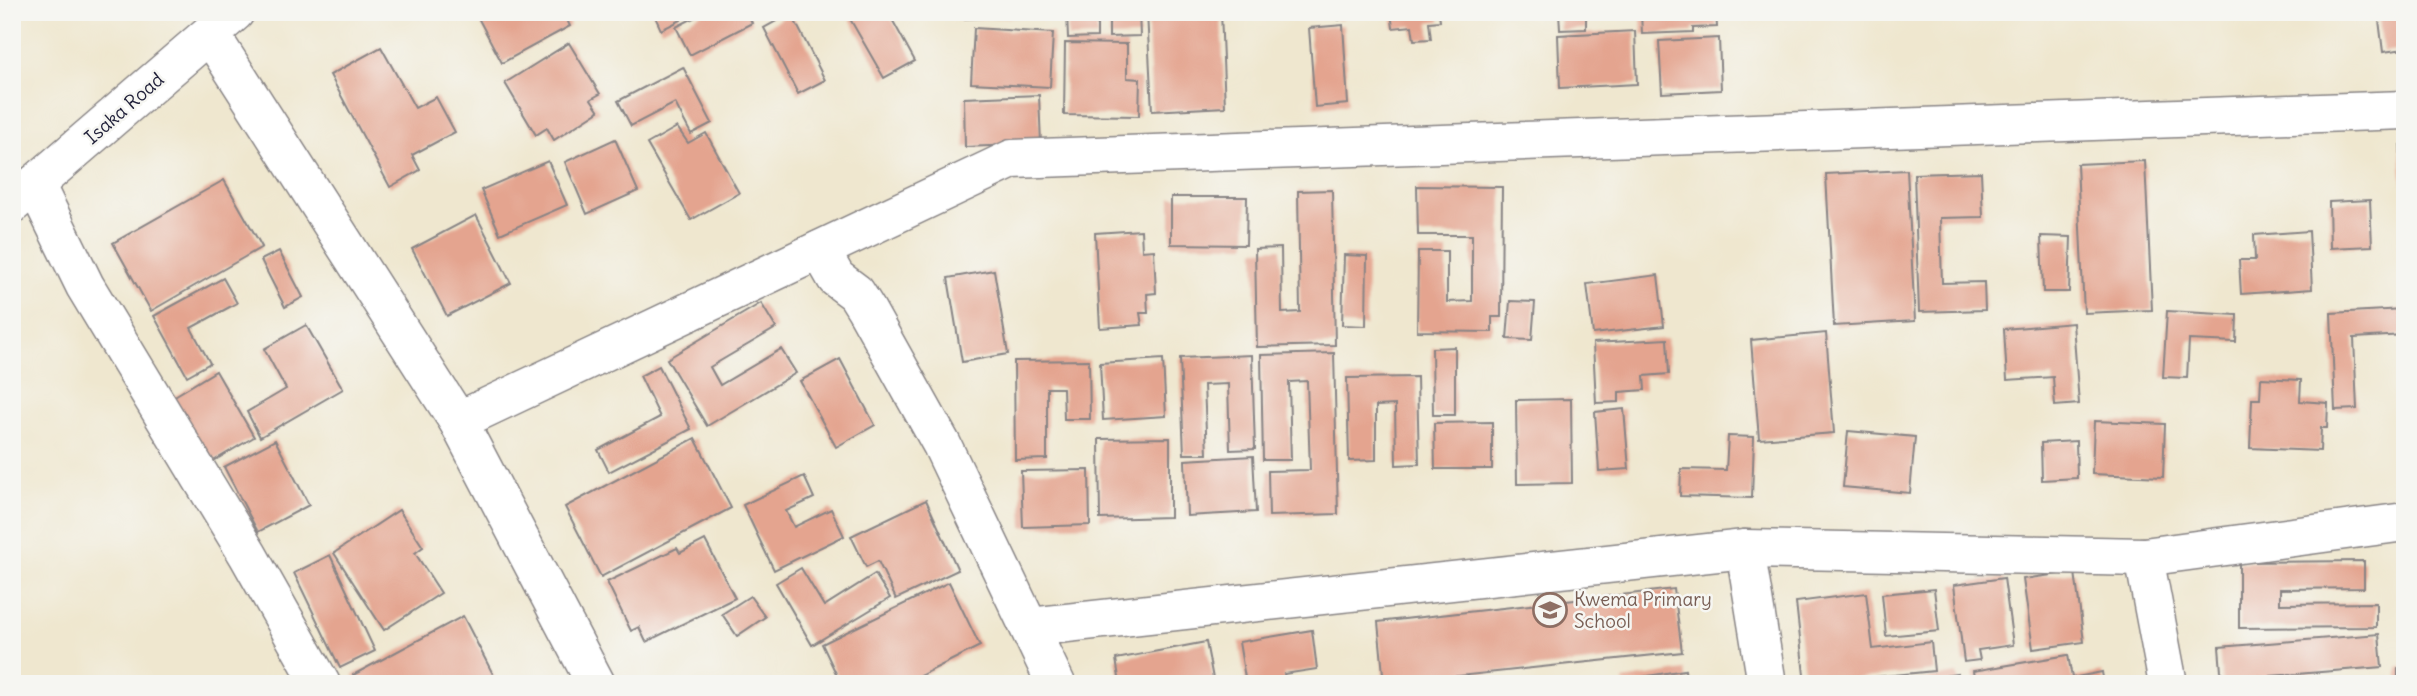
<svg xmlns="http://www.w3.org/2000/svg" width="2417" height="696" viewBox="0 0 2417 696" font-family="Delius,sans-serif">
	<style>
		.building { fill: #e4a48f }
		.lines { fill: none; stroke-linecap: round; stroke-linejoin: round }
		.minor-casing { stroke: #888485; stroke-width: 41 }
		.tertiary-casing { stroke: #888485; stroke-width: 41 }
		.minor { stroke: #fff; stroke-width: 38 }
		.tertiary { stroke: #fff; stroke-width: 38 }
		.labels { text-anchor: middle; stroke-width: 5; stroke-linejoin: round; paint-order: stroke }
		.street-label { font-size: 19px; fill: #22223b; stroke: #f6f6f2 }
		.education-label { font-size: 19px; fill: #785e54; stroke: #f6f6f2; text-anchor: start }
	</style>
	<rect width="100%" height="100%" fill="#f6f6f2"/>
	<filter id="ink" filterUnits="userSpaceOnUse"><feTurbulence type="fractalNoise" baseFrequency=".0143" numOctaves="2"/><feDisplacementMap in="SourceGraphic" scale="14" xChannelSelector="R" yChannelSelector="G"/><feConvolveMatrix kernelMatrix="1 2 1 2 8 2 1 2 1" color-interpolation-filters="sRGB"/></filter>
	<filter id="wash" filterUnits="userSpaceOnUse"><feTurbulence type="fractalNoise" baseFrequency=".00686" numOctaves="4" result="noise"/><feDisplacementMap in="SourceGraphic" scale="28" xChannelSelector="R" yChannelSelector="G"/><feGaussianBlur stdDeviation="1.57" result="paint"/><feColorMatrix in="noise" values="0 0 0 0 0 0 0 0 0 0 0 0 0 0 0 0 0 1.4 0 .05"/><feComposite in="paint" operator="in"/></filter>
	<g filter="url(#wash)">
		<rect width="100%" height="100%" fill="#efe7cf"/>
		<g id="blocks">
			<g class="building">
				<path d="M475 12H563L570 26 502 63Z"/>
				<path d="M653 12H677L681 20 661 30Z"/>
				<path d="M705 12H747L752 23 690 55 676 27Z"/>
				<path d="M846 12H888L915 61 884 78Z"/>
				<path d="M957 12H1043V16L957 19Z"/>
				<path d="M1067 12H1097V37L1068 38Z"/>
				<path d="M1109 12H1139L1140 36 1109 37Z"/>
				<path d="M1147 12H1221L1225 107 1152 111Z"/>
				<path d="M1326 12H1358L1339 20Z"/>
				<path d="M1391 12H1439L1440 21 1429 22 1431 39 1414 40 1412 26 1393 28Z"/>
				<path d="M1559 12H1586V29L1560 30Z"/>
				<path d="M1641 12H1716L1717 27 1693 28V32L1642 34Z"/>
				<path d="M1761 12H1789L1788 17 1761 16Z"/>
				<path d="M2378 12H2405V49L2383 52Z"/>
				<path d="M791 13 825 80 798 94 764 28Z"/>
				<path d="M1343 25 1348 104 1315 107 1309 28Z"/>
				<path d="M974 28 1053 33 1050 87 971 83Z"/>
				<path d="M1635 31 1637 84 1560 88 1558 35Z"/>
				<path d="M1719 38 1721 90 1662 93 1659 41Z"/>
				<path d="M569 43 600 94 591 99 599 111 554 140 547 128 536 135 505 83Z"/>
				<path d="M1065 43 1127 44V78L1140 79 1139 116 1064 115Z"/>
				<path d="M381 47 415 108 436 97 455 132 412 155 420 170 390 187 330 75Z"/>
				<path d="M683 67 712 123 691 134 675 103 631 126 618 101Z"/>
				<path d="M1039 95 1041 144 965 147 964 98Z"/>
				<path d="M677 127 688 143 706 133 739 193 691 220 647 144Z"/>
				<path d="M615 139 638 191 587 214 565 162Z"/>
				<path d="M2400 145H2405V188H2403Z"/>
				<path d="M548 161 567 205 500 234 481 190Z"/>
				<path d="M2145 161 2152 310 2084 313 2077 164Z"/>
				<path d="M1907 170 1915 321 1834 326 1826 174Z"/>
				<path d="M1981 172 1983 217 1940 218 1942 283 1984 282 1985 310 1919 312 1914 174Z"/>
				<path d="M224 180 262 247 151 311 113 243Z"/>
				<path d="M1417 186 1502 187 1501 317H1492V332L1417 331 1418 251H1447V302L1472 301V235H1418Z"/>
				<path d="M1332 190 1335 345 1257 347 1255 249 1281 248 1282 313 1300 312 1298 191Z"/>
				<path d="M1171 197H1247L1246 245 1171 244Z"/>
				<path d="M2370 200 2372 246 2330 248 2329 202Z"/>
				<path d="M476 215 511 283 447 316 412 249Z"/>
				<path d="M1141 230 1142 251 1154 250 1156 293 1147 294 1148 313H1140L1142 325 1100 328 1095 233Z"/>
				<path d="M2309 231 2312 289 2241 294 2239 260H2255L2254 235Z"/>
				<path d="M2041 236 2071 237 2069 292H2043Z"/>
				<path d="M279 251 303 297 285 307 261 260Z"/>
				<path d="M1344 255 1367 256 1366 326 1342 325Z"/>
				<path d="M994 270 1008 354 962 362 948 278Z"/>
				<path d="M1658 275 1664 326 1593 334 1587 284Z"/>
				<path d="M223 278 237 303 191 328 210 363 187 376 154 316Z"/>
				<path d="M1510 301 1535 302 1532 340 1507 339Z"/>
				<path d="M761 303 776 328 710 367 720 385 781 349 796 373 707 426 667 359Z"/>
				<path d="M2403 309 2404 335 2354 338 2357 409 2335 410 2331 313Z"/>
				<path d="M2167 311 2237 315 2236 342 2189 340 2187 378 2163 377Z"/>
				<path d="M2073 323 2079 404 2055 406 2053 377 2007 380 2004 329Z"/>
				<path d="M306 325 343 389 260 437 247 412 286 389 264 349Z"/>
				<path d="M1826 333 1834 433 1759 439 1751 340Z"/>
				<path d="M1667 339 1669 374 1644 376 1645 390 1619 392V402L1596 403 1593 343Z"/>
				<path d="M1455 347V415H1433L1432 348Z"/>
				<path d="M1334 353 1338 514 1269 516 1268 471 1310 470 1307 381 1289 382 1291 460H1263L1261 355Z"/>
				<path d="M1252 355 1255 449 1230 450 1228 384 1204 385 1207 454H1184L1180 358Z"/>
				<path d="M840 359 875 425 836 447 800 381Z"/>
				<path d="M1163 359 1166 416 1103 420 1100 363Z"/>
				<path d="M1089 360 1090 419H1064L1063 388H1047V459L1015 460 1014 361Z"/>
				<path d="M659 366 691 429 609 472 598 450 660 417 640 376Z"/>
				<path d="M216 371 254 437 210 463 173 397Z"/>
				<path d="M1417 377 1419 464 1396 465 1395 405 1376 406V460L1349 461 1347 378Z"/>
				<path d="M2261 378 2301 380 2300 401 2328 403 2327 428H2321L2320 451 2250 448 2252 399H2260Z"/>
				<path d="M1571 399 1572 483 1517 484 1516 400Z"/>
				<path d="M1624 409 1629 469 1599 471 1595 412Z"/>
				<path d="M2094 421 2165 424 2163 477 2092 474Z"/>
				<path d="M1492 422V469H1435L1434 423Z"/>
				<path d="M1848 431 1915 437 1910 493 1843 487Z"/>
				<path d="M1728 436 1754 437 1752 498 1680 496 1681 469 1726 470Z"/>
				<path d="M695 438 731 508 601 577 565 507Z"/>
				<path d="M1170 438V517L1100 519 1099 439Z"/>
				<path d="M275 440 309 505 258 532 224 467Z"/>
				<path d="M2076 441 2077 478 2042 480 2041 443Z"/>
				<path d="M1253 456 1256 512 1187 516 1185 460Z"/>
				<path d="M1089 470 1090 525 1023 527 1021 471Z"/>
				<path d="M804 476 814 498 786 511 794 527 831 509 844 536 774 570 743 505Z"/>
				<path d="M926 500 958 570 896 599 878 561 866 567 851 536Z"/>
				<path d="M399 510 423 547 415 553 441 593 384 630 334 553Z"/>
				<path d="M705 540 735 598 646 642 639 627 631 631 607 582 677 548 680 553Z"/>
				<path d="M330 555 375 651 340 668 294 573Z"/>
				<path d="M2364 561V588L2280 589V604L2376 603V627L2239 628V562Z"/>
				<path d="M801 568 824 606 875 574 890 598 812 645 776 583Z"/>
				<path d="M2075 572 2084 642 2033 649 2023 579Z"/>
				<path d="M2004 578 2013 645 1978 650 1980 660 1964 662 1954 585Z"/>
				<path d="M949 582 980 646 904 684H841L822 644Z"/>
				<path d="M1674 589 1682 652 1384 684 1378 622Z"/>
				<path d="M1934 589 1939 631 1886 636 1882 594Z"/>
				<path d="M1866 593 1873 649 1931 642 1934 671 1805 684 1796 602Z"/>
				<path d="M750 596 765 617 737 636 722 614Z"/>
				<path d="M463 616 497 682 358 684 353 675Z"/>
				<path d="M1312 630 1317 669 1284 674 1286 684H1246L1239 642Z"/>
				<path d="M2379 634 2382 667 2271 676 2272 684H2222L2219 647Z"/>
				<path d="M1206 642 1214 684H1120L1116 659Z"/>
				<path d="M2068 655 2072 678 2102 672 2104 684H1975L1973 671Z"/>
				<path d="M2405 667V684H2398V668Z"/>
				<path d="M1685 670 1687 684H1624L1623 680Z"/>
				<path d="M1957 674 1959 684H1910V682Z"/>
			</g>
		</g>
	</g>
	<g filter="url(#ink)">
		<use href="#blocks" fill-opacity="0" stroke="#888485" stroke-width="2"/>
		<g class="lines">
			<g class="minor-casing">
				<g id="minor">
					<path d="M210 34 458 421 596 684"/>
					<path d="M35 184 85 286 248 555 321 684"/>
					<path d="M820 250 836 278 856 293 866 309 942 445 1056 684"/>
					<path d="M458 421 1012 159 2405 110"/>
					<path d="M1745 549 1767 684"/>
					<path d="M2144 557 2168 684"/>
					<path d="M1030 627 1745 549 2144 557 2405 522"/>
				</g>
			</g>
			<g class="tertiary-casing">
				<path id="tertiary" d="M12 204 235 12"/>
			</g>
			<use href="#minor" class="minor"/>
			<use href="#tertiary" class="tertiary"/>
		</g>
	</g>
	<defs>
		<g id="school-ring" transform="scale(1.75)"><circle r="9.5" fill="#f6f6f2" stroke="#8d6e63" stroke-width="1.5"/><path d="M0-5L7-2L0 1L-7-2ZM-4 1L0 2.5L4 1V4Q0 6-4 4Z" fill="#8d6e63"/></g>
	</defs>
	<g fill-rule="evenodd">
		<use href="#school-ring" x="1550" y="610"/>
	</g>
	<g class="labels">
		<g class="street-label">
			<text transform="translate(124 108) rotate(-41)" y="7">Isaka Road</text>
		</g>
		<g class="education-label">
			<text x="1574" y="606">Kwema Primary<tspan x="1574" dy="22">School</tspan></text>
		</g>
	</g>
	<rect width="2417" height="696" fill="none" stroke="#f6f6f2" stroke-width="42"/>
</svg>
